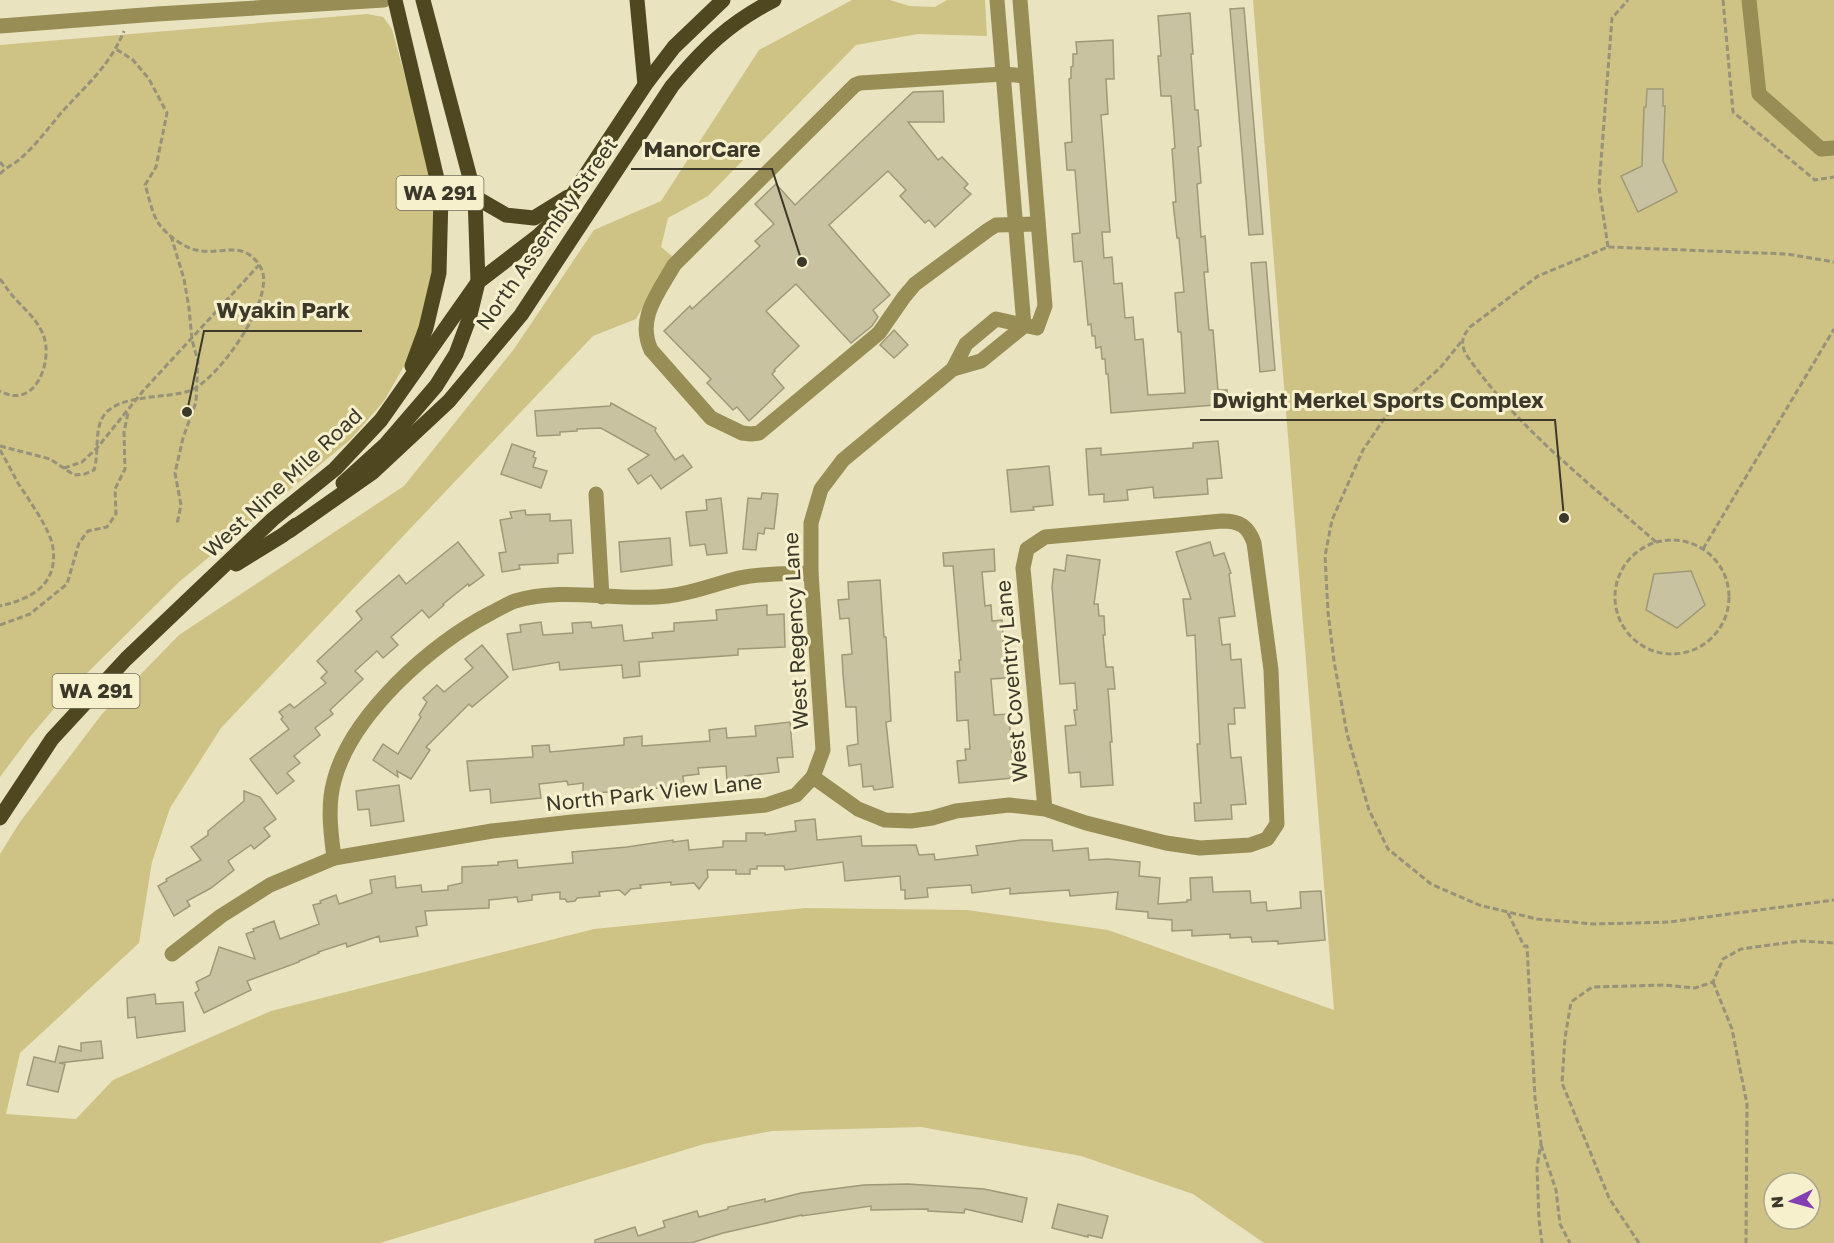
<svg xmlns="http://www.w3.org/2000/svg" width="1834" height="1243" viewBox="0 0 1834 1243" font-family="'Golos Text',sans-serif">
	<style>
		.green { fill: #cec384; fill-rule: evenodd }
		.building { fill: #c8c2a1; stroke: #9f9978; stroke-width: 1.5 }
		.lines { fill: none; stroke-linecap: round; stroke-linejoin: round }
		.path { stroke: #979279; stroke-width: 3; stroke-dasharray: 6 3; stroke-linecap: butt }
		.minor { stroke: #978d55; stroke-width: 15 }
		.major { stroke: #4f4720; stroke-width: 15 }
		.labels { text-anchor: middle; stroke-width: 6; stroke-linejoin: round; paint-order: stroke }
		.shield { fill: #f6f0cd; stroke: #74705c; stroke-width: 1.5 }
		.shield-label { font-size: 20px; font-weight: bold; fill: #3c392b }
		.street-label { font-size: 21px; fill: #3c392b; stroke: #f6f0cd }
		.leader { fill: none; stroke: #3c392b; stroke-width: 2 }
		.callout-dot { fill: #3c392b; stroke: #f6f0cd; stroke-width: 2 }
		.callout-label { font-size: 22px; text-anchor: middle; font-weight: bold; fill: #3c392b; stroke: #f6f0cd; stroke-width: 6; stroke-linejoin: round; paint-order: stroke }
	</style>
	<rect width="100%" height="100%" fill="#e9e3c0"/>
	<g class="green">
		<path d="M852 0H890L909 6 935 7 947 0H985L987 36 918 34 856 45 708 196 668 218 661 247 672 256 636 319 593 336 221 728 170 808 152 862 139 943 20 1053 6 1114 76 1119 113 1080 271 1011 594 929 805 908 967 910 1108 930 1334 1010 1253 0H1834V1243H1264L1193 1194 1081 1156 921 1127 772 1131 704 1144 380 1243H0V854L20 822 102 714 179 635 404 486 514 349 594 230 661 201 759 50ZM1774 1183H1810V1219H1774Z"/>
		<path d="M367 14 383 17 392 29 430 169 436 204 433 281 412 352 384 401 351 439 179 582 69 691 29 738 0 777V45Z"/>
	</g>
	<g class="building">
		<path d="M1244 8 1263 234 1249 235 1230 9Z"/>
		<path d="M1190 13 1193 54H1191L1195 110H1198L1201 146 1198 147 1201 183 1197 184 1201 237 1205 236 1208 272H1204L1209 330H1213L1218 390H1227L1228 404 1111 413 1108 374H1106L1105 359H1102L1101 347 1096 348 1095 336H1092L1091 324 1088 325 1082 261 1074 262 1072 234 1080 233 1075 170H1067L1065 143 1072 142 1069 79 1071 78V67L1073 66V54H1077L1076 42 1113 40 1114 79H1106L1108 114 1101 115 1110 232H1102L1104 258 1112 257 1114 284 1122 283 1125 318 1133 317 1135 340 1143 339 1148 395 1185 393 1181 332H1178L1175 293 1184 292 1179 238H1177L1173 202H1176L1172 149 1175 148 1171 96H1161L1158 56H1161L1158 16Z"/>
		<path d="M1647 89H1663V106H1665L1663 161 1677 192 1638 212 1621 176 1642 166 1644 107H1646Z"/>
		<path d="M943 91 944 122H908L938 160 942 157 968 184 964 188 971 194 935 227 929 220 925 223 900 196 906 190 888 171 829 225 890 295 873 310 878 317 872 326 851 343 796 284 766 311 799 346 774 370 775 371 772 374 784 388 749 421 737 407 733 410 707 383 711 379 664 331 690 306 692 309 760 246 755 241 774 224 755 204 776 184 795 205 913 92Z"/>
		<path d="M1266 262 1275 370 1260 372 1251 263Z"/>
		<path d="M894 330 908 345 894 358 880 345Z"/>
		<path d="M611 403 656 428 655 431 675 460 683 455 692 467 661 489 651 475 638 484 628 469 649 455 601 428 577 429V431L560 432V435L537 436 535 411 610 406Z"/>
		<path d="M1218 441 1222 478 1207 479 1208 494 1154 498 1153 487 1127 490 1128 500 1104 502V494L1089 495 1086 449 1101 448V455L1193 448V443Z"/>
		<path d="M512 444 535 452 533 457 536 458 533 467 547 471 541 488 501 474Z"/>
		<path d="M1049 466 1053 505 1033 507 1034 510 1011 512 1007 470Z"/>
		<path d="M762 493 778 494 774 529 765 528 764 534 758 533 756 550 743 549 748 498 761 499Z"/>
		<path d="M721 498 727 553 707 555 705 544 690 546 686 512 707 510 706 500Z"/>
		<path d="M525 510 526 515 550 514V521L571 520 573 553 558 554V563L519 565 520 569 502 572 499 553 506 552 500 520 512 518 510 512Z"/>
		<path d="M670 538 672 565 621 572 619 542Z"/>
		<path d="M458 542 484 575 469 586 468 584 443 604 444 605 429 618 422 610 391 637 398 645 383 658 377 651 355 671 363 679 330 710 333 714 315 728 320 735 294 756 300 763 287 773 294 781 277 794 250 759 289 729 281 719 283 717 279 712 290 704 294 708 326 683 321 678 327 672 317 661 362 619 356 611 399 575 406 584Z"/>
		<path d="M1210 542 1214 556 1224 553 1231 573 1229 574 1235 616 1219 618 1222 645 1230 644 1231 660 1241 659 1245 708H1234L1235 724H1228L1231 758 1241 757 1246 804 1231 805 1232 819 1195 821 1194 803H1201L1197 744H1200L1195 635 1187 636 1183 599H1191L1176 552Z"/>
		<path d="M994 549 995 571 982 572 985 606 991 605 992 621 1002 620 1006 678 991 679 994 715 1009 714 1013 778 959 783 957 761 966 760 965 749H970L968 720 957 721 955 672H960L959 660H961L956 600 953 566H944L943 553Z"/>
		<path d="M1067 555 1100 560 1094 604H1098L1099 616H1104L1105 635H1103L1106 667H1113L1115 689H1108L1112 742H1110L1113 785 1081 787 1080 772 1069 773 1065 726 1076 725 1074 710H1077L1075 683 1060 684 1052 587 1054 569 1065 571Z"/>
		<path d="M1691 571 1705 605 1677 628 1646 610 1654 574Z"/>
		<path d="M880 580 884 637H886L891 721 886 722 893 787 874 790 873 786 863 787 861 764 849 766 847 746 858 744 856 707H846L843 674 842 655 852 654 849 618 840 619 838 600 849 599 848 582Z"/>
		<path d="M767 605V615L784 614 785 647 738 649V655L639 662 640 676 623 678 622 665 560 670 559 662 513 670 507 634 521 632 520 625 541 622 543 635 573 633 572 623 591 622 592 628 622 625 624 641 653 638 652 633 674 631V623L717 620 716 610Z"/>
		<path d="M482 645 508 677 472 707 469 704 426 747 430 750 411 779 397 771 398 777 373 760 383 744 398 754 421 717 419 715 427 702 423 698 437 685 444 692 473 668 465 659Z"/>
		<path d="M790 722 793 757 777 758 779 772 745 776 746 781 727 782 726 766 698 768 699 774 683 776 684 786 583 794V783L568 785 567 781 539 784 541 798 491 803 490 789 470 791 467 761 533 757 532 746 549 745 550 752 624 745V738L642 736V746L710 741 709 730 726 728 727 738 756 736 755 726Z"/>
		<path d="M399 785 404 821 371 826 369 809 358 810 356 791Z"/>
		<path d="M244 791 260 797 276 819 264 828 270 836 254 849 251 845 228 861 234 870 211 888 187 901 190 906 174 916 158 886 167 881 166 879 201 860 191 847 208 835V831L244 801Z"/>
		<path d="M815 819 817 840 861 836 862 846 916 845 919 855 934 854 935 860 978 855 976 846 1022 840H1052L1053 851 1088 848 1089 860 1108 859 1140 862 1139 876 1160 878 1158 904 1187 902V900H1191L1190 878 1212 877 1213 892 1250 891 1251 903 1266 902 1267 911 1301 908 1300 892 1321 891 1325 940 1278 944V941L1252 942 1251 937 1230 938V934L1192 936V930L1172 931V920L1148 918V912L1116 909 1118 892 1070 896 1069 890 1010 894V888L972 893 971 885 927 888 928 897 905 899V890H901L900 876 845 881 843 862 785 870 784 866H757V869H750V874H736V870H707L708 877 699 889 694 883 671 885V882L640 885 641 888 631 889 625 895 619 890 599 892 600 896 577 898 575 901 567 902 565 899H560V892L532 895V900L518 902 517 897 489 900V908L425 911 427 925 416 927 418 936 380 942 379 936 347 947 346 943 318 952 319 953 299 961V962L247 981 251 990 204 1013 195 993 199 990 196 982 210 975 219 947 255 959 246 934 254 931 253 929 274 921 280 939 319 924 313 905 321 903 320 901 336 895 339 904 372 893 370 880 395 876 396 888 421 885 422 892 448 890V886L462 883V867L498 865V862L517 860 518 868 573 863 572 852 627 847 673 840V842L688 840 689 850 723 847V841H746V833H765V835L796 831 795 821Z"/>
		<path d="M155 994 156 1004 183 1002 185 1031 137 1038 135 1017 128 1018 127 998Z"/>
		<path d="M101 1041 103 1058 59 1063 65 1064 58 1092 27 1085 34 1057 55 1062 59 1046 81 1051V1043Z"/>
		<path d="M908 1184 984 1189 1027 1198 1022 1222 965 1209 964 1213 928 1211V1209L871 1210V1206L802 1216V1215L723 1233 691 1243H595V1240L635 1227 638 1236 665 1227 663 1221 697 1211 699 1217 728 1209V1207L765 1199V1202L801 1193 864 1185Z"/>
		<path d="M1058 1204 1108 1216 1102 1238 1088 1235V1237L1052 1228Z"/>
	</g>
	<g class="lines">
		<g class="path">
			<path d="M1723 0 1733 112 1815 180 1834 177"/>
			<path d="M0 162 5 168"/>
			<path d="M0 174C6 167 15 164 22 157 37 144 49 127 62 112 87 84 109 67 124 31"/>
			<path d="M171 236 184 279 189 308 192 340 198 361 196 402 183 438 175 473 181 505 177 524"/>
			<path d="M1608 247 1599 187 1612 18 1628 0"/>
			<path d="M0 279C4 284 7 289 11 294 22 307 36 318 43 334 54 361 35 411 0 391"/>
			<path d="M1461 342 1440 368 1386 416 1363 450 1332 520 1325 556 1328 612 1334 661 1347 734 1369 810 1388 849 1431 884 1479 905 1537 919 1594 924 1669 922 1834 900"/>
			<path d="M0 446 50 459 74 475 85 474 94 470C100 452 92 423 109 410 127 395 167 398 189 391 217 382 277 297 261 268 244 238 221 256 196 250 183 247 167 235 159 224 152 214 149 197 145 185L156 167 167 113 149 79 133 60 116 49"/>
			<path d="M0 450C6 460 12 472 18 483 28 499 51 530 53 548 58 585 31 599 0 606"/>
			<path d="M64 468 82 462 97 448 143 391 259 265"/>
			<circle cx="1672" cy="597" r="57"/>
			<path d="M1656 542C1589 483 1516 427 1465 353 1461 341 1462 337 1470 327L1538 276 1608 247 1787 254 1834 262"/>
			<path d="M1703 549 1834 329"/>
			<path d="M0 625 30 614 67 584 79 543 88 531 107 527 116 514 115 489 125 469 124 432 128 413"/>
			<path d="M1508 913 1524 946H1527L1535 1098 1541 1143 1537 1167 1539 1220 1542 1243"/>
			<path d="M1713 982 1732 1029 1747 1104 1746 1243"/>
			<path d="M1541 1145 1556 1190 1560 1224 1570 1243"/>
			<path d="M1639 1243 1609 1198 1562 1083 1565 1038 1571 1002 1592 987 1664 985 1695 988 1713 982 1723 959 1741 949 1800 941 1834 943"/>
		</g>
		<g class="minor">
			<path d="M997 0 1024 326"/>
			<path d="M1749 0 1759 94 1821 149 1834 148"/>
			<path d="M0 26 157 14 384 0"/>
			<path d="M1026 76 1003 74 860 83 855 85 674 265C659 292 636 318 651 350L711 418 742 433 751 434 759 433 879 333 904 297 915 284 988 230 996 225 1038 224"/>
			<path d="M953 369 981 361 1024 326"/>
			<path d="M596 494 602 597"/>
			<path d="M813 777 823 750 811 573V523L821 489 843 460 953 369 966 344 996 319 1037 328 1045 306 1020 0"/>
			<path d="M334 858C331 834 327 806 334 781 351 715 432 643 491 613 499 609 507 604 515 601 564 586 618 602 668 596 693 593 715 584 739 578 762 573 787 574 811 573"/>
			<path d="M172 954 221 916 270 885 334 858 492 831 572 822 766 805 796 795 813 777 858 809 885 820 911 821 932 818 956 811 1009 805 1045 809 1086 823 1166 843 1200 848 1250 845 1267 839 1277 824 1271 670 1254 543C1248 526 1240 521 1222 521L1045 537 1027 549 1023 568 1045 809"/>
		</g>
		<g class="major">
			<path d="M395 0 441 196 439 273 426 328 412 366"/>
			<path d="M637 0 645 85"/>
			<path d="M475 197 506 215 534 218 568 197"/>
			<path d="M343 483 386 444 436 386 456 354 469 319 478 282 475 197 423 0"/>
			<path d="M289 531 373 472 449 401 521 315 672 86C704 48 729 23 774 0"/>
			<path d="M236 564 283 535 296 525"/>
			<path d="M0 818 52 739 126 659 273 519 335 469 381 420 478 282 538 236 558 217 645 85 674 47 723 0"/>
		</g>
	</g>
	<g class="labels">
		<g class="shield">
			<rect x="396.5" y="176" width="87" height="34" rx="4.5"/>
			<rect x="52.5" y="674" width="87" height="34" rx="4.5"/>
		</g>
		<g class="shield-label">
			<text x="440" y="200">WA 291</text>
			<text x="96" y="698">WA 291</text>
		</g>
		<g class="street-label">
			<text transform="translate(547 234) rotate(-55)" y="7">North Assembly Street</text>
			<text transform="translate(283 483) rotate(-43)" y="7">West Nine Mile Road</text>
			<text transform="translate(796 631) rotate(-93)" y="7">West Regency Lane</text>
			<text transform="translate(1012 681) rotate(-95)" y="7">West Coventry Lane</text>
			<text transform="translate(654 793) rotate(-6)" y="7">North Park View Lane</text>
		</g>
	</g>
	<path class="leader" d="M802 262L772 169H631M187 412L204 331H362M1564 518L1555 420H1200"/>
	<g class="callout-dot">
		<circle cx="802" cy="262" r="6"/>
		<circle cx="187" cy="412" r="6"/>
		<circle cx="1564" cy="518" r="6"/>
	</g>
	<g class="callout-label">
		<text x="702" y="157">ManorCare</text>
		<text x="283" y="318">Wyakin Park</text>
		<text x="1378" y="408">Dwight Merkel Sports Complex</text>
	</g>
	<g transform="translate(1792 1201) rotate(265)"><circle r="28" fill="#f6f0cd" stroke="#aca78c" stroke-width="1.5"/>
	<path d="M0-4.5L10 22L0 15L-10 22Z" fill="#8440b3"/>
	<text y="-9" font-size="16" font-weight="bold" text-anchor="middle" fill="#3c392b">N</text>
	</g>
</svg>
